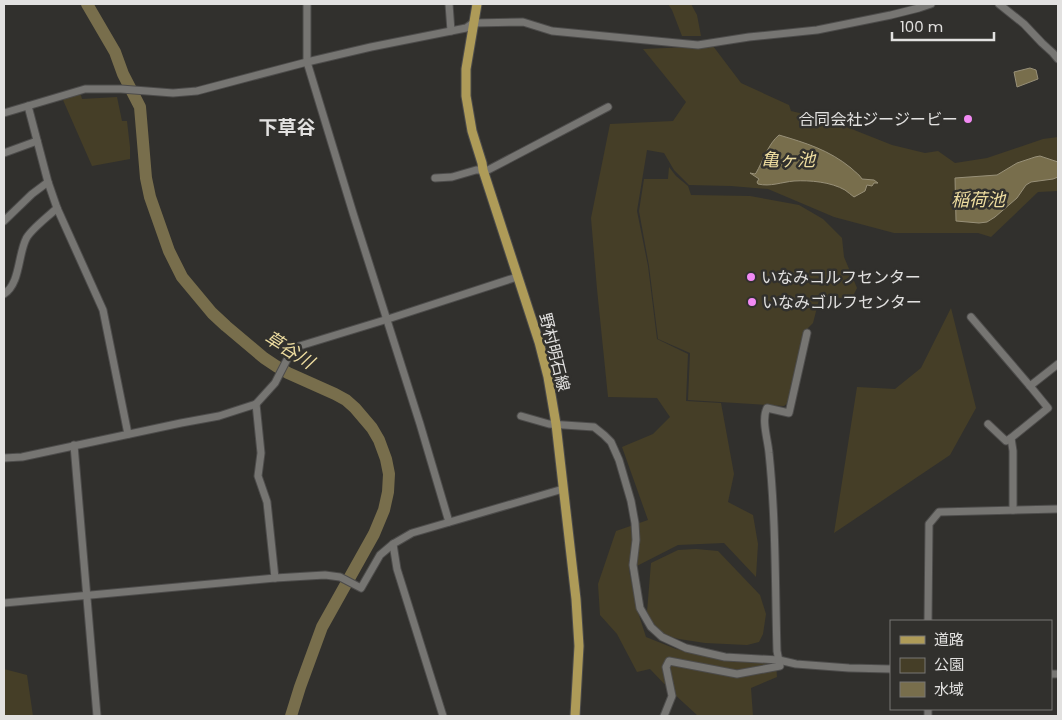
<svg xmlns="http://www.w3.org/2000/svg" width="1062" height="720" viewBox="0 0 1062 720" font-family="Poppins,'Noto Sans JP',sans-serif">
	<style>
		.green { fill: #453e27 }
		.water { fill: #786e4c; stroke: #989078 }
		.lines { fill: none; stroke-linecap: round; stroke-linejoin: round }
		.river { stroke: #786e4c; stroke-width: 12 }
		.minor-casing { stroke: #4d4c4b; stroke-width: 9 }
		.major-casing { stroke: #4d4c4b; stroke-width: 11 }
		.minor { stroke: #767572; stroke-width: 7 }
		.major { stroke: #ae9b58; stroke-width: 9 }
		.poi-dot { fill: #f28af3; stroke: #31302d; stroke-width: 2 }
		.labels { text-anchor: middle; stroke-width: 5; stroke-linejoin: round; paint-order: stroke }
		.poi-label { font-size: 16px; fill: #e2e1e0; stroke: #31302d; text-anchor: start }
		.street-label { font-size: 16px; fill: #e2e1e0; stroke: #31302d }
		.water-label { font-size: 18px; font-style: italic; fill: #eddc9f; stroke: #31302d }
		.quarter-label { font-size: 19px; font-weight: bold; fill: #e2e1e0; stroke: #31302d }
	</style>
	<rect width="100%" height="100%" fill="#31302d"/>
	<g class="green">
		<path d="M668 4H691L697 15 701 36H682L672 10Z"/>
		<path d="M713 46 741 83 789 105 791 111 829 120 892 145 925 153 938 151 955 163 987 158 1043 139 1058 137V191L1038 192 991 237 978 233H894L834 217 768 189 731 186 689 185 674 170 664 153 647 150 637 211 648 266 657 339 688 354 686 401 721 403 734 474 728 502 753 515 758 544 756 577 724 543 678 545 629 570 636 606 646 637 676 649 742 661 776 664 777 677 751 688 753 716H698L672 692 650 669 637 672 617 634 600 615 598 584 616 531 648 520 622 447 653 434 670 417 657 398 608 397 597 289 591 218 610 124 673 121 686 102 643 49Z"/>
		<path d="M80 92 82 99 117 97 122 121H127L130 147V159L92 166 63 100Z"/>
		<path d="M669 167 676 176 688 186 691 195 750 196 799 205 823 219 842 238 844 257 857 288 853 296 842 298 820 296 813 323 804 332 789 402 784 406 688 400 690 353 658 339 649 266 639 211 644 179H668Z"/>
		<path d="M951 308 976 408 950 455 834 533 857 387 895 389 921 368Z"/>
		<path d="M696 549 718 551 760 595 766 614 763 634 759 642 747 645 705 643 679 639 664 635 656 628 647 612 651 563 678 550Z"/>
		<path d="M4 669 27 675 33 716H4Z"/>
	</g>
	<g class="water">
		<path d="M1030 68 1036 70 1038 79 1017 87 1014 72Z"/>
		<path d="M779 135C806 143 829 150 851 168 855 172 860 175 862 179L874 180 878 183H874L872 186 867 185 865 191 854 197C851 195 848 192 845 190 831 182 810 180 794 181 782 182 770 187 758 184L757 182 759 179 750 173 755 174 756 173C763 161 768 144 779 135Z"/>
		<path d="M1040 156 1058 162V177L1053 179 1031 182 1026 185 1017 198 995 217 987 222 979 223 956 221 955 178 997 175 1017 163 1035 157Z"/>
	</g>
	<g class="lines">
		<path class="river" d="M87 4 115 52 123 74 140 107 146 178 150 197 169 251 182 277 212 313 226 326 264 358 276 366 288 373 335 394 346 400 355 408 372 428 379 440 386 459 389 474 388 492 384 510 374 534 322 627 300 687 291 716"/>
		<g class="minor-casing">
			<g id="minor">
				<path d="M307 4V62L353 213 420 424 449 522"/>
				<path d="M449 4 451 31"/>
				<path d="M999 4 1024 24 1042 43 1053 53 1058 59"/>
				<path d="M28 106 48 182 57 208 103 310 128 434"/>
				<path d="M4 113 85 89H121L173 93 197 91 307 62 371 47 466 28 473 23 523 22 552 31 698 45 749 37 817 30 891 15 919 8 931 4"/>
				<path d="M4 153 37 141"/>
				<path d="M435 178 452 177 476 170H488L608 107"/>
				<path d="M4 221 32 194 48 182"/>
				<path d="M4 294C20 284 18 255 26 239 30 230 49 216 57 208"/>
				<path d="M971 317 1030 386"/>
				<path d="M256 404 261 453 258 476 267 502 275 578"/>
				<path d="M521 416 549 424 594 427 604 435 611 442 619 460 631 501 635 523 636 540 633 565 640 608 651 627 662 637 686 648 725 657 779 660 796 664 849 668 891 669"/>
				<path d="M988 424 1006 441 1011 438"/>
				<path d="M74 445 97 716"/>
				<path d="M4 458 22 457 181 423 219 416 256 404 275 383 293 348 388 319 517 277"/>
				<path d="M1013 510V451L1011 438 1048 408 1030 386 1058 364"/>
				<path d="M4 603 275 578 325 575 340 577 361 588 380 555 393 544"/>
				<path d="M928 621 929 524 939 512 1058 509"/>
				<path d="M1051 674H1058"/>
				<path d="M928 709V716"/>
				<path d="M443 716 397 569 393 544 412 533 563 489"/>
				<path d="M664 716 672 696 666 667 669 661 737 674 780 666 777 651C775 585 776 519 769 453 768 440 761 420 767 408L789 413 807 333"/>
			</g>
		</g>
		<g class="major-casing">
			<path id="major" d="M477 4 466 69V96L472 131 482 163 483 170 539 342 548 377 556 424 576 599 579 646 575 716"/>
		</g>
		<use href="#minor" class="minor"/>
		<use href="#major" class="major"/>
	</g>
	<g class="poi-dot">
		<circle cx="968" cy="119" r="5"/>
		<circle cx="751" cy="277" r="5"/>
		<circle cx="752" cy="302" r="5"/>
	</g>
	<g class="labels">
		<g class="poi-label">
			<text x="958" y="125" text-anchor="end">合同会社ジージービー</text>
			<text x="761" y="283">いなみコルフセンター</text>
			<text x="762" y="308">いなみゴルフセンター</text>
		</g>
		<g class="street-label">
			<text transform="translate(555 352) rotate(76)" y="6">野村明石線</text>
		</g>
		<g class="water-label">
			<text x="788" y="166">亀ヶ池</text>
			<text x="978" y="206">稲荷池</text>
			<text transform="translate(289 350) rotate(32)" y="6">草谷川</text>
		</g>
		<g class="quarter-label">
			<text x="287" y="134">下草谷</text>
		</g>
	</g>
	<rect width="1062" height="720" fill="none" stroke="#e2e1e0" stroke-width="10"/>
	<rect x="890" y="620" width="162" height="90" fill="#31302d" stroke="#787775"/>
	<rect x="900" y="636" width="25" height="8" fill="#ae9b58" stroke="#787775"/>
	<text x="934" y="645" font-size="15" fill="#e2e1e0">道路</text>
	<rect x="900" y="658" width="25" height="15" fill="#453e27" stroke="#787775"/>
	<text x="934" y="670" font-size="15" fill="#e2e1e0">公園</text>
	<rect x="900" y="682" width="25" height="15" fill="#786e4c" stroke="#787775"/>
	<text x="934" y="695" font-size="15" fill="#e2e1e0">水域</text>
	<path d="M892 32v8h102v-8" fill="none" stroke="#e2e1e0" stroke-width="2.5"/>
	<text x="900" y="32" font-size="15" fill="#e2e1e0" stroke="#31302d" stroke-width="4" paint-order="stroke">100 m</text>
</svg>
